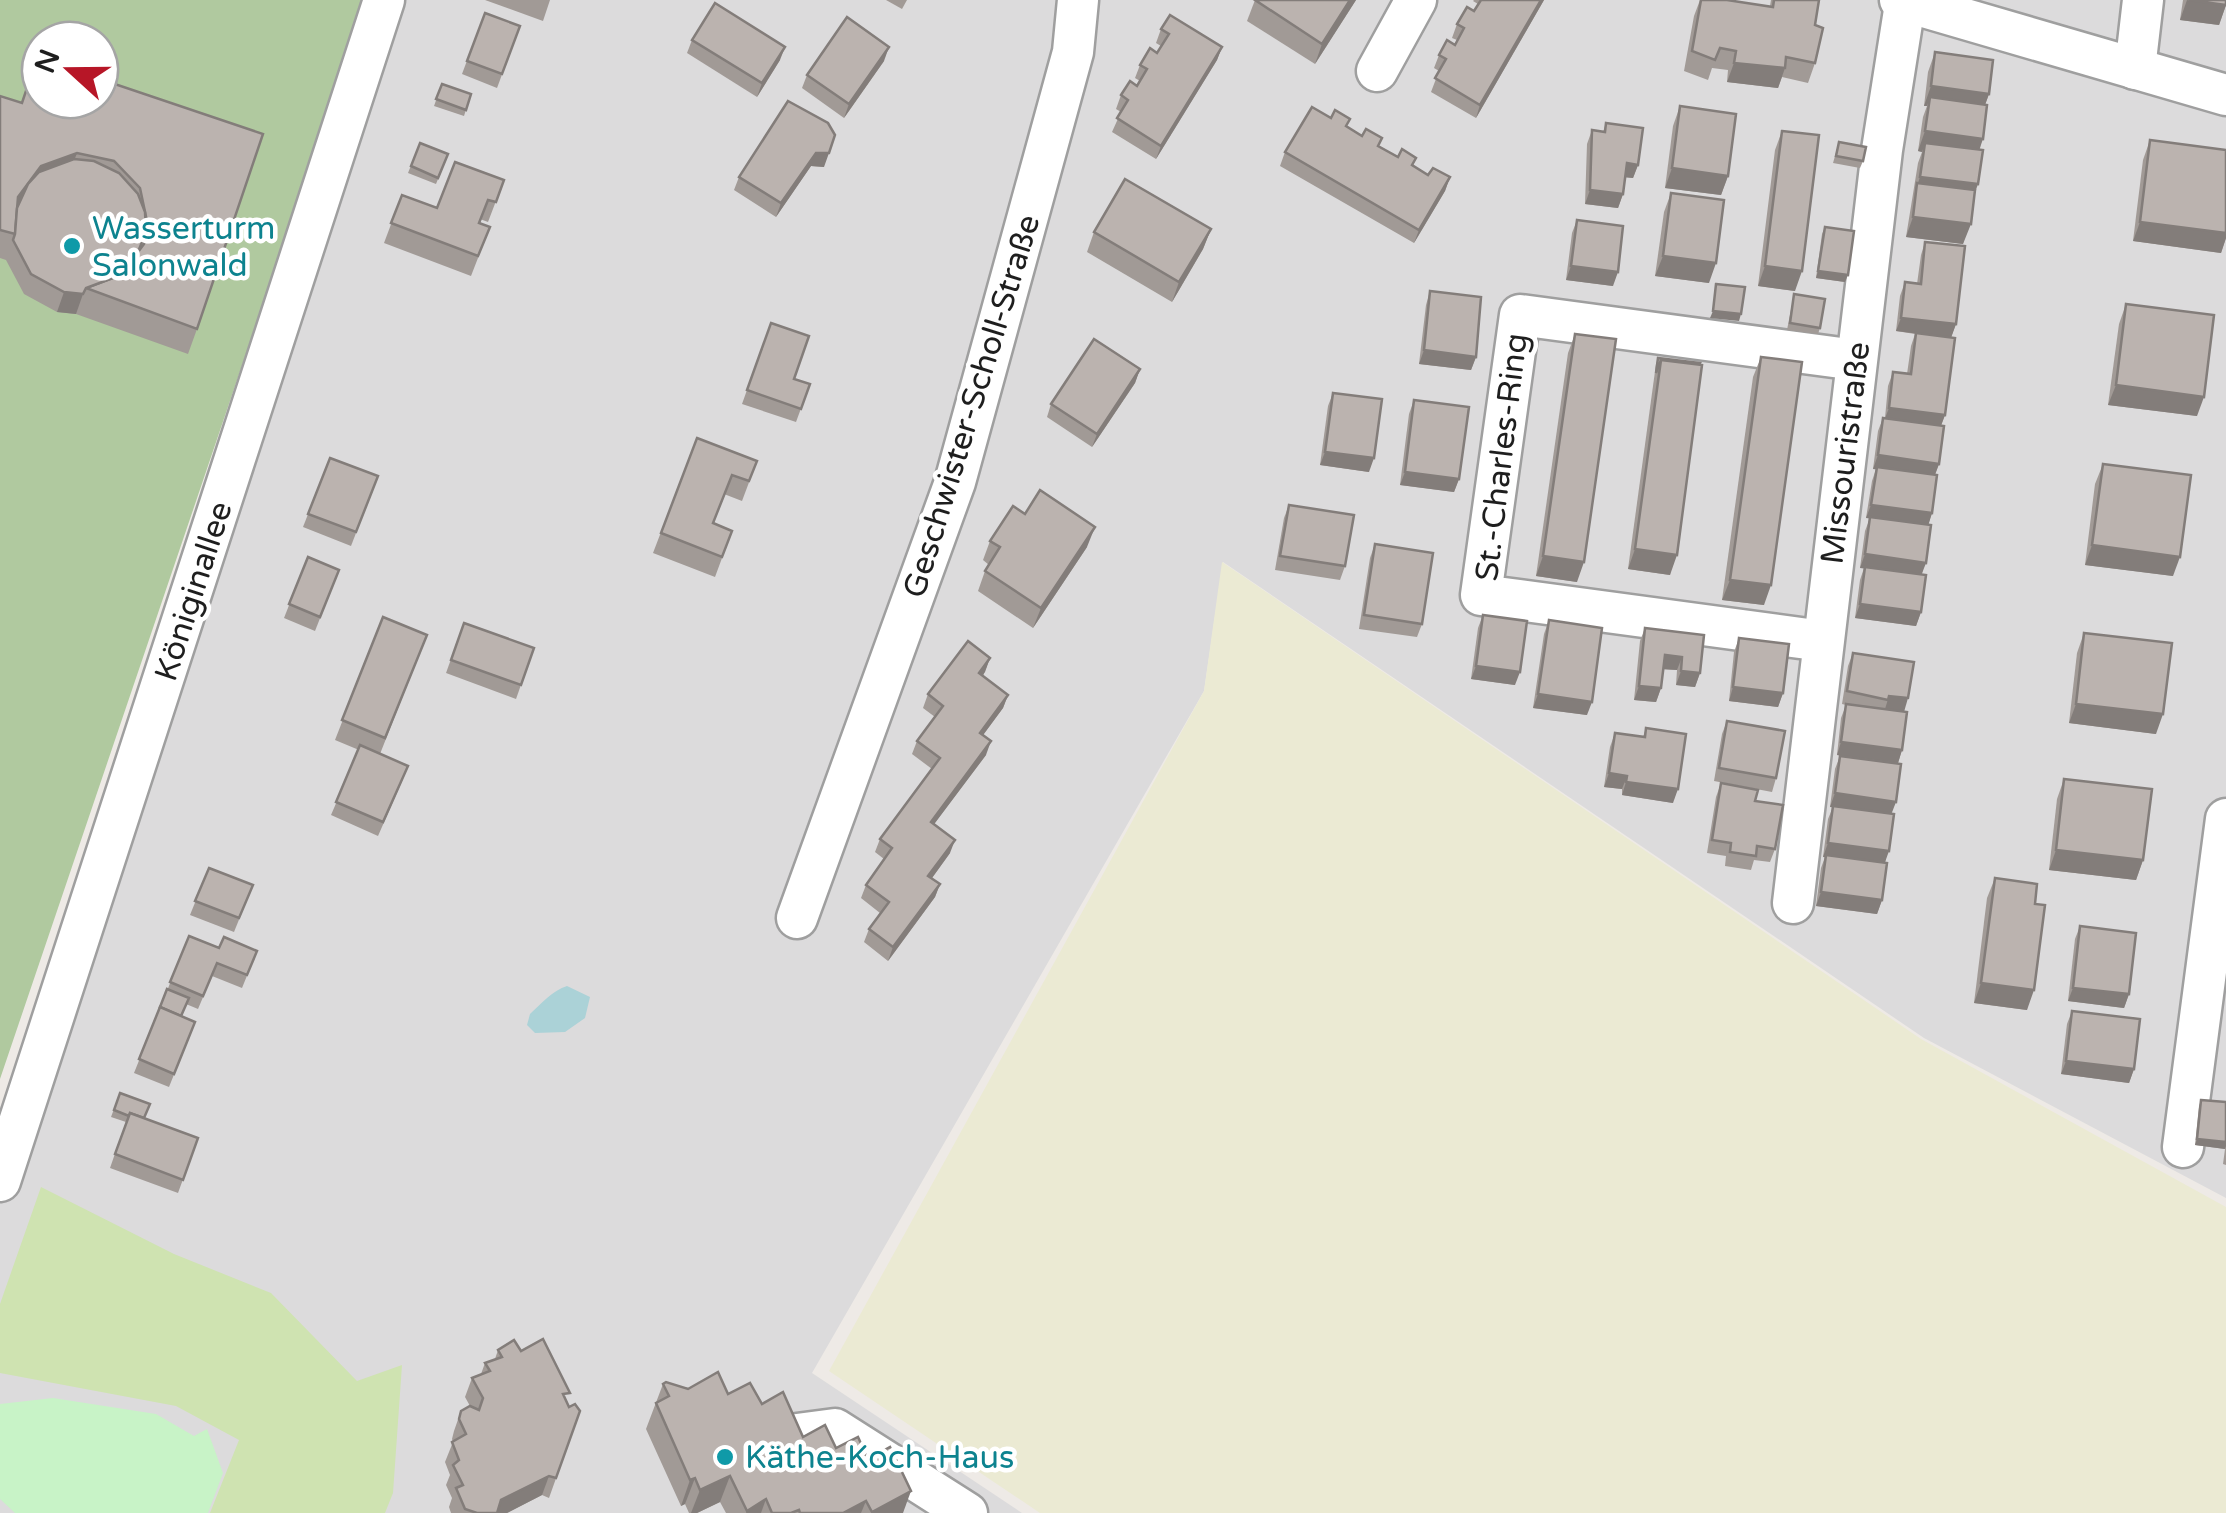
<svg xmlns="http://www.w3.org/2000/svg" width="2226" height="1513" viewBox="0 0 2226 1513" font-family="'Varela Round',sans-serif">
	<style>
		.residential { fill: #dcdbdc }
		.farmland { fill: #ebead3 }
		.grass { fill: #cfe3b1 }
		.forest { fill: #b0c99f; fill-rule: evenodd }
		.park { fill: #c8f3c7 }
		.water { fill: #abd2d7 }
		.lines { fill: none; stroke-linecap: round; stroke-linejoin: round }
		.street-casing { stroke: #9f9f9f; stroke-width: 45 }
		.street { stroke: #fff; stroke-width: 40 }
		.wall { fill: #a19a96 }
		.shaded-wall { fill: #837d7a }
		.building { fill: #bbb3af; stroke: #837d7a; stroke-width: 2.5 }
		.culture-dot { fill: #0f9aa8; stroke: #fff; stroke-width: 4 }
		.labels { text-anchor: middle; stroke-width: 9; stroke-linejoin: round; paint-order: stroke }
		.culture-label { font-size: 32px; fill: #0d838f; stroke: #fff; text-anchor: start }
		.street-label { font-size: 32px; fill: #1e1e1e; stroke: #fff }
	</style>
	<rect width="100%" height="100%" fill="#eeeae6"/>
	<path class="residential" d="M385 0H2226V1198L1924 1038 1223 562 1204 691 812 1373 1022 1513H0V1194Z"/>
	<path class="farmland" d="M1222 562 1921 1039 2226 1207V1513H1040L829 1371 1204 691Z"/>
	<path class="grass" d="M41 1187 174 1254 271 1293 357 1381 402 1365 393 1493 385 1513H210L239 1440 176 1406 0 1373V1304Z"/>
	<path class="forest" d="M0 0H366L0 1079ZM40 40H100V100H40Z"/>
	<path class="park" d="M53 1398 156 1414 194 1436 207 1429 223 1473 208 1513H15L0 1499V1404Z"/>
	<path class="water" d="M567 986 590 997 585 1018 565 1032 535 1033 527 1025 530 1014C541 1004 553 990 567 986Z"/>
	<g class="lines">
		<g class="street-casing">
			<g id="street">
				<path d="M1900 0 2226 95"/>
				<path d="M2135 69 2143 0"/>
				<path d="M1377 71 1416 0"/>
				<path d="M1823 641 1481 595 1520 315 1856 360"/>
				<path d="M1793 903 1882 150 1905 4"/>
				<path d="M797 918 955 482 1073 52 1078 0"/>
				<path d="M2183 1147 2226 819"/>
				<path d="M0 1181 384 0"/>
				<path d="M797 1434 835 1429 967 1513"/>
			</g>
		</g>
		<use href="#street" class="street"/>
	</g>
	<g class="wall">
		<path d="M485 0H550L543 21Z"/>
		<path d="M886 0H907L902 9Z"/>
		<path d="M1255 0H1356L1315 64 1247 21Z"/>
		<path d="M1474 0H1544L1476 118 1431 92 1439 71 1434 68 1439 55 1455 45 1457 40 1452 38 1457 24 1474 11 1478 4 1473 1Z"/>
		<path d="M1700 0 1770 6 1771 0H1819L1815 25V63L1808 83 1782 77 1778 88 1727 82 1728 70 1712 68 1708 80 1684 71 1694 16Z"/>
		<path d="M2183 0H2226V5L2219 25 2180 20Z"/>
		<path d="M485 13 520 26 497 88 462 74Z"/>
		<path d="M1161 29 1222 47 1217 60 1156 159 1112 132 1121 112 1116 109 1121 95 1137 86 1140 81 1135 78 1140 65 1157 53 1161 46 1156 43Z"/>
		<path d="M692 40 780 60 757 97 687 53Z"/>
		<path d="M1935 52 1989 94 1985 105 1975 193 1963 244 1906 237 1918 163 1922 152 1918 151 1923 117 1927 106H1924L1928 72Z"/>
		<path d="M37 58 100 79 197 329 188 354 76 314 57 312 24 294 6 260 0 258V96L21 103Z"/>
		<path d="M884 61 844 118 802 88 807 75Z"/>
		<path d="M442 84 471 94 464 116 434 106Z"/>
		<path d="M788 101 824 167 811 166 776 217 734 190 739 177Z"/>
		<path d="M1680 106 1728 176 1721 195 1665 188 1673 126Z"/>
		<path d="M1606 123 1638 165 1633 178 1625 177 1623 194 1618 208 1585 204 1587 144 1592 130 1603 132Z"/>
		<path d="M1347 127 1398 157 1416 158 1413 166 1428 175 1450 177 1445 191 1414 243 1280 166 1285 152Z"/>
		<path d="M1782 131 1795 291 1758 286 1775 150Z"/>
		<path d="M2150 140 2226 150V238L2221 253 2133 241 2143 160Z"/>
		<path d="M1839 142 1863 161 1860 168 1833 163Z"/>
		<path d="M420 143 448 154 436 184 408 173Z"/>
		<path d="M504 180 488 222 480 219 479 223 490 227 471 276 384 243 402 195 437 208Z"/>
		<path d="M1671 193 1709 283 1655 276 1664 212Z"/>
		<path d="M1577 220 1613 286 1566 280 1572 233Z"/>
		<path d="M1825 227 1845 282 1816 278 1822 234Z"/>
		<path d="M1211 229 1203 249 1172 302 1087 252 1094 232Z"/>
		<path d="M1925 242 1956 324 1951 337 1945 415 1941 426 1939 464 1935 475 1932 513 1928 525 1922 574 1921 612 1916 626 1855 618 1860 580 1864 568H1860L1865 531 1870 518H1866L1872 481 1876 469H1873L1878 431 1883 418H1885L1888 386 1893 372 1907 374 1911 346 1915 334 1896 331 1900 296 1905 282 1917 284 1921 255Z"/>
		<path d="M1430 291 1476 357 1471 370 1419 364 1426 305Z"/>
		<path d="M1794 294 1820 328 1818 334 1787 330Z"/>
		<path d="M2126 304 2197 416 2108 405 2119 324Z"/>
		<path d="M771 323 794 379 810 384 796 422 742 404Z"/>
		<path d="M1575 334 1577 582 1536 576 1568 353Z"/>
		<path d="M1761 357 1764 605 1722 600 1753 377Z"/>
		<path d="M1658 358 1700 363 1670 575 1628 569 1656 364Z"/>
		<path d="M1140 369 1135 383 1092 447 1047 417 1051 404Z"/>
		<path d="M1333 393 1369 472 1320 465 1328 406Z"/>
		<path d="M1414 400 1459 479 1454 492 1400 485 1409 414Z"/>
		<path d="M697 438 757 461 742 501 724 494 713 523 732 531 715 577 653 553Z"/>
		<path d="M330 458 378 476 351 546 303 527Z"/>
		<path d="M2103 464 2173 576 2085 565 2095 484Z"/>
		<path d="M1289 505 1345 566 1340 580 1275 570 1284 518Z"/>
		<path d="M990 541 1087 547 1033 628 978 591 985 571 989 565 983 560Z"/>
		<path d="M1375 544 1422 624 1417 637 1359 629 1370 558Z"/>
		<path d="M308 557 339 570 315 631 284 618Z"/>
		<path d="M1483 615 1515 685 1471 679 1478 628Z"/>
		<path d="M383 617 419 655 380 754 403 779 378 836 331 815 359 750 335 740Z"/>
		<path d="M1549 620 1587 715 1533 708 1544 634Z"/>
		<path d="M464 623 534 648 516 699 446 673Z"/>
		<path d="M1645 628 1700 673 1695 687 1676 685 1677 670 1663 669 1661 688 1656 702 1634 700 1640 641Z"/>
		<path d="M2084 633 2156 734 2069 723 2077 653Z"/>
		<path d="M1739 638 1783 693 1778 707 1729 701 1734 652Z"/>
		<path d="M1853 653 1904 712 1902 750 1898 763 1837 755 1841 718 1846 705 1842 704 1848 666Z"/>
		<path d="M990 658 983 676 1008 695 1003 708 983 735 986 755 934 824 950 853 932 878 940 884 935 897 888 961 864 942 869 929 880 913 861 898 866 885 884 859 875 852 880 839 932 769 912 754 917 741 935 717 923 708 928 694Z"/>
		<path d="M1727 721 1776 778 1772 792 1714 781 1722 734Z"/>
		<path d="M1646 728 1673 803 1622 795V789L1604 787 1610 747 1615 733 1643 737Z"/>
		<path d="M1840 756 1892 814 1885 863 1882 900 1877 914 1816 906 1821 868 1825 857H1823L1828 819 1833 807H1830L1835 769Z"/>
		<path d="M2064 779 2143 860 2136 880 2049 870 2057 799Z"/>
		<path d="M1721 783 1755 801 1775 849 1770 862 1754 860 1751 870 1725 866 1726 856 1707 853 1716 797Z"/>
		<path d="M209 868 253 885 234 932 190 915Z"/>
		<path d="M1995 878 2035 904 2027 1010 1974 1003 1987 898Z"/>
		<path d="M2080 926 2129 994 2124 1008 2068 1001 2075 939Z"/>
		<path d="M189 936 219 948 257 951 242 988 212 976 198 1009 186 1004 181 1016 195 1022 169 1087 134 1073Z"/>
		<path d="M2072 1011 2134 1069 2129 1083 2061 1074 2067 1024Z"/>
		<path d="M120 1093 144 1118 198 1138 178 1193 110 1168 126 1122 111 1117Z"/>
		<path d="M2201 1100 2226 1102V1165L2223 1164 2225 1149 2195 1145 2199 1106Z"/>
		<path d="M498 1350 521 1351 566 1402 569 1407 580 1411 549 1498 542 1495 507 1513H451L449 1507 452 1498 446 1485 450 1475 445 1462 453 1442 452 1439 454 1431 461 1411 470 1406 465 1397 472 1378 481 1374 485 1363 495 1359Z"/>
		<path d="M663 1384 728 1394 762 1404 803 1437 868 1459 903 1513H726L720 1502 697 1513H689L685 1504 681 1506 646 1429Z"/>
	</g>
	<g class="shaded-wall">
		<path d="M1350 0H1356L1315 64 1322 44Z"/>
		<path d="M1541 0H1544L1476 118 1480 105Z"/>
		<path d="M2187 0 2226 5 2219 25 2180 20Z"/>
		<path d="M785 47 780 60 757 97 762 83Z"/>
		<path d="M889 47 884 61 844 118 849 104Z"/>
		<path d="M1222 47 1217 60 1156 159 1161 146Z"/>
		<path d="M1734 63 1785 68 1778 88 1727 82Z"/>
		<path d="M1931 86 1989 94 1982 113 1930 97 1927 106H1924Z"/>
		<path d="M1925 131 1983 139 1976 159 1925 143 1922 152 1918 151Z"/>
		<path d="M77 153 67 179 9 222 18 197 41 166Z"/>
		<path d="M816 153H829L824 167 811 166 776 217 781 203Z"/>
		<path d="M1627 163 1638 165 1633 178 1622 177Z"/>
		<path d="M1672 168 1728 176 1721 195 1665 188Z"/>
		<path d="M1450 177 1445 191 1414 243 1419 230Z"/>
		<path d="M1920 177 1978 184 1971 204 1917 186Z"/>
		<path d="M1590 190 1623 194 1618 208 1585 204Z"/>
		<path d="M1913 217 1971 224 1963 244 1906 237Z"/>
		<path d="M2140 222 2226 233V238L2221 253 2133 241Z"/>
		<path d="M1211 229 1203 249 1172 302 1179 282Z"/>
		<path d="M1663 256 1716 263 1709 283 1655 276Z"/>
		<path d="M1571 266 1618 272 1613 286 1566 280Z"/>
		<path d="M1765 266 1802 271 1795 291 1758 286Z"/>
		<path d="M1818 271 1848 275 1845 282 1816 278Z"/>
		<path d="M64 292 83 294 76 314 57 312Z"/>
		<path d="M1713 311 1741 314 1739 321 1710 318Z"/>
		<path d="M1901 318 1956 324 1951 338 1896 331Z"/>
		<path d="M1424 350 1476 357 1471 370 1419 364Z"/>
		<path d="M1140 369 1135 383 1092 447 1097 434Z"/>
		<path d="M2116 385 2204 397 2197 416 2108 405Z"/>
		<path d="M1889 408 1945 415 1940 428 1884 421Z"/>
		<path d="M1325 452 1374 458 1369 472 1320 465Z"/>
		<path d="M1878 455 1939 464 1934 477 1873 469Z"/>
		<path d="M1405 472 1459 479 1454 492 1400 485Z"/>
		<path d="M1871 505 1932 513 1928 526 1866 518Z"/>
		<path d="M1095 527 1087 547 1033 628 1041 608Z"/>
		<path d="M2092 545 2180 557 2173 576 2085 565Z"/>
		<path d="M1635 549 1677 555 1670 575 1628 569Z"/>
		<path d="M1865 554 1926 563 1921 576 1860 568Z"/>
		<path d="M1543 556 1584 562 1577 582 1536 576Z"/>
		<path d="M1730 580 1771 585 1764 605 1722 600Z"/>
		<path d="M1860 604 1921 612 1916 626 1855 618Z"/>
		<path d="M1665 655 1682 657 1677 670 1660 669Z"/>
		<path d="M990 658 985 672 974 687 979 673Z"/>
		<path d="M1476 666 1520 672 1515 685 1471 679Z"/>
		<path d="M1681 671 1700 673 1695 687 1676 685Z"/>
		<path d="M1639 686 1661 688 1656 702 1634 700Z"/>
		<path d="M1733 687 1783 693 1778 707 1729 701Z"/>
		<path d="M1538 694 1592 702 1587 715 1533 708Z"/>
		<path d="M1008 695 1003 708 975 746 980 733Z"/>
		<path d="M1889 696 1908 698 1904 712 1885 709Z"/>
		<path d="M2076 704 2163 714 2156 734 2069 723Z"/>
		<path d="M991 741 986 755 926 835 931 822Z"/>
		<path d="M1841 742 1902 750 1898 763 1837 755Z"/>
		<path d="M1609 773 1627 776 1622 789 1604 787Z"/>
		<path d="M1626 782 1678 789 1673 803 1622 795Z"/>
		<path d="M1835 793 1896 802 1891 815 1830 807Z"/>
		<path d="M955 840 950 853 924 889 928 876Z"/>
		<path d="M1828 843 1889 851 1884 865 1823 857Z"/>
		<path d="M2056 850 2143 860 2136 880 2049 870Z"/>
		<path d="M940 884 935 897 888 961 893 947Z"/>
		<path d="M1821 892 1882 900 1877 914 1816 906Z"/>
		<path d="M1981 983 2034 990 2027 1010 1974 1003Z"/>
		<path d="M2073 988 2129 994 2124 1008 2068 1001Z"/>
		<path d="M2066 1061 2134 1069 2129 1083 2061 1074Z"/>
		<path d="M2197 1139 2226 1142V1146L2225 1149 2195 1145Z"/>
		<path d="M549 1476 542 1495 507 1513H496L501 1500Z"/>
		<path d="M730 1476 720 1502 697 1513H691L700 1490Z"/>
		<path d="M695 1478 685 1504 681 1506 690 1480Z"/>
		<path d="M911 1491 903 1513H871L872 1512Z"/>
		<path d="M766 1499 761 1513H746L747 1511Z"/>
		<path d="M866 1501 861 1513H843Z"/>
	</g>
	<g class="building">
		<path d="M1255 0H1350L1322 44Z"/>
		<path d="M1481 0H1541L1480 105 1435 78 1446 59 1439 55 1447 40 1455 45 1464 28 1457 24 1467 7 1474 11Z"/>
		<path d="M1701 0H1727L1773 7 1774 0H1819L1815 25 1823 28 1815 63 1786 57 1785 68 1734 63 1736 51 1720 48 1715 60 1692 51Z"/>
		<path d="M2189 0H2226V5Z"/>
		<path d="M715 3 785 47 762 83 692 40Z"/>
		<path d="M485 13 520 26 502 74 467 61Z"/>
		<path d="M1170 15 1222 47 1161 146 1117 118 1128 100 1121 95 1130 81 1137 86 1147 69 1140 65 1150 48 1157 53 1169 34 1161 29Z"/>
		<path d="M847 17 889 47 849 104 807 75Z"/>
		<path d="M1935 52 1993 60 1989 94 1931 86Z"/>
		<path d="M37 58 40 59V100H100V79L263 134 197 329 86 288 121 275 144 244 148 226 140 188 114 161 77 153 41 166 18 197 15 234 0 230V96L22 103Z"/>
		<path d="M442 84 471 94 466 110 436 99Z"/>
		<path d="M1930 97 1987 105 1983 139 1925 131Z"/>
		<path d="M788 101 828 123 835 135 829 153H816L781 203 739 177Z"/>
		<path d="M1680 106 1736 114 1728 176 1672 168Z"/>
		<path d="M1312 107 1331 118 1335 110 1350 119 1346 126 1362 136 1366 129 1382 138 1378 146 1398 157 1402 149 1416 158 1412 165 1428 175 1433 168 1450 177 1419 230 1285 152Z"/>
		<path d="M1606 123 1643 128 1638 165 1627 163 1623 194 1590 190 1592 130 1605 132Z"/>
		<path d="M1782 131 1819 135 1802 271 1765 266Z"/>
		<path d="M2150 140 2226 150V233L2140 222Z"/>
		<path d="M1839 142 1866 147 1863 161 1836 156Z"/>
		<path d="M420 143 448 154 438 178 411 166Z"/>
		<path d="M1925 143 1983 150 1978 184 1920 177Z"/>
		<path d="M74 159 94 161 119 173 138 194 145 212 146 232 138 252 121 275 86 288 83 294 64 292 31 274 13 240 15 234 17 208 28 184 39 172Z"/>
		<path d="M455 162 504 180 496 202 488 200 479 223 490 227 478 256 391 223 402 195 437 208Z"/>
		<path d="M1125 179 1211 229 1179 282 1094 232Z"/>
		<path d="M1917 183 1975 190 1971 224 1913 217Z"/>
		<path d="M1671 193 1724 200 1716 263 1663 256Z"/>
		<path d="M1577 220 1623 226 1618 272 1571 266Z"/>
		<path d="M1825 227 1854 231 1848 275 1818 271Z"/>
		<path d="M1925 242 1965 246 1956 324 1901 318 1905 282 1921 284Z"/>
		<path d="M1716 284 1745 287 1741 314 1713 311Z"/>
		<path d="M1430 291 1481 297 1476 357 1424 350Z"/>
		<path d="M1794 294 1825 299 1820 328 1790 323Z"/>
		<path d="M2126 304 2214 315 2204 397 2116 385Z"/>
		<path d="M771 323 809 336 794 379 810 384 801 409 747 390Z"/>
		<path d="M1916 333 1955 338 1945 415 1889 408 1893 372 1911 374Z"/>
		<path d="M1575 334 1616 339 1584 562 1543 556Z"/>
		<path d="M1094 339 1140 369 1097 434 1051 404Z"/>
		<path d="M1761 357 1802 362 1771 585 1730 580Z"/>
		<path d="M1658 358 1700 363 1699 365 1661 360 1656 373Z"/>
		<path d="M1661 360 1702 365 1677 555 1635 549Z"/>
		<path d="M1333 393 1382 399 1374 458 1325 452Z"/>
		<path d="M1414 400 1469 407 1459 479 1405 472Z"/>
		<path d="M1883 418 1944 426 1939 464 1878 455Z"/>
		<path d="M697 438 757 461 749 481 732 475 713 523 732 531 722 557 661 533Z"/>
		<path d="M330 458 378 476 356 532 308 514Z"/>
		<path d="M2103 464 2191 475 2180 557 2092 545Z"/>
		<path d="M1877 467 1937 475 1932 513 1871 505Z"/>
		<path d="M1040 490 1095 527 1041 608 985 571 1000 547 990 541 1013 506 1025 514Z"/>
		<path d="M1289 505 1354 515 1345 566 1280 556Z"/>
		<path d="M1870 517 1931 525 1926 563 1865 554Z"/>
		<path d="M1375 544 1433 553 1422 624 1364 615Z"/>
		<path d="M308 557 339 570 320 617 289 604Z"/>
		<path d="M1865 567 1926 575 1921 612 1860 604Z"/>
		<path d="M1483 615 1527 621 1520 672 1476 666Z"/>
		<path d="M383 617 427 635 385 738 342 720Z"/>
		<path d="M1549 620 1602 628 1592 702 1538 694Z"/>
		<path d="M464 623 534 648 521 685 451 660Z"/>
		<path d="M1645 628 1704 635 1700 673 1681 671 1682 657 1665 655 1661 688 1639 686Z"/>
		<path d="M2084 633 2172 643 2163 714 2076 704Z"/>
		<path d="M1739 638 1789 644 1783 693 1733 687Z"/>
		<path d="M968 641 990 658 979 673 1008 695 980 733 991 741 931 822 955 840 928 876 940 884 893 947 869 929 889 902 866 885 892 848 880 839 940 758 917 741 943 706 928 694Z"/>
		<path d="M1853 653 1914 662 1908 698 1889 696 1888 700 1847 691Z"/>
		<path d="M1846 704 1907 712 1902 750 1841 742Z"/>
		<path d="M1727 721 1785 731 1776 778 1719 768Z"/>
		<path d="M1646 728 1686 734 1678 789 1626 782 1627 776 1609 773 1615 733 1645 737Z"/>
		<path d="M360 745 408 766 383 822 336 802Z"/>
		<path d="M1840 756 1901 764 1896 802 1835 793Z"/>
		<path d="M2064 779 2152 789 2143 860 2056 850Z"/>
		<path d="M1721 783 1758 790 1755 801 1783 805 1775 849 1757 846 1756 856 1730 852 1731 843 1712 840Z"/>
		<path d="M1833 806 1894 814 1889 851 1828 843Z"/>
		<path d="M1826 855 1887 863 1882 900 1821 892Z"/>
		<path d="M209 868 253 885 239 918 195 901Z"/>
		<path d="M1995 878 2037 884 2035 904 2045 905 2034 990 1981 983Z"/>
		<path d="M2080 926 2136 933 2129 994 2073 988Z"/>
		<path d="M189 936 219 948 224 937 257 951 247 975 217 963 203 996 170 982Z"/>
		<path d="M167 989 189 998 181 1016 160 1007Z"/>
		<path d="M160 1007 195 1022 174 1074 139 1059Z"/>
		<path d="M2072 1011 2140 1019 2134 1069 2066 1061Z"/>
		<path d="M120 1093 150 1104 144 1118 130 1113 129 1116 114 1110Z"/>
		<path d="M2201 1100 2226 1102V1142L2197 1139Z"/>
		<path d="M130 1113 198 1138 183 1180 115 1154Z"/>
		<path d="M543 1339 570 1393 563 1394 569 1407 575 1404 580 1411 556 1478 549 1476 501 1500 497 1513H477L465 1509 456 1488 463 1485 453 1465 459 1460 452 1442 466 1434 459 1419 461 1411 470 1406 479 1410 483 1398 472 1378 490 1371 485 1363 502 1357 498 1350 514 1340 521 1351Z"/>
		<path d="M718 1372 728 1394 750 1383 762 1404 783 1392 803 1437 825 1425 836 1448 858 1437 868 1459 890 1447 911 1491 872 1512 866 1501 843 1513H800L799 1510 791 1513H772L766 1499 747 1511 730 1476 700 1490 695 1478 690 1480 656 1403 669 1396 663 1384 666 1382 688 1389Z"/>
	</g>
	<g class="culture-dot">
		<circle cx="72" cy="246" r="10"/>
		<circle cx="725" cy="1457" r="10"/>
	</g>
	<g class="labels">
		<g class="culture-label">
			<text x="92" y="239">Wasserturm<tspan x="92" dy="37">Salonwald</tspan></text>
			<text x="745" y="1468">Käthe-Koch-Haus</text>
		</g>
		<g class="street-label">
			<text transform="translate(971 406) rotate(-73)" y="11">Geschwister-Scholl-Straße</text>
			<text transform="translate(1845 453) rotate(-83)" y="11">Missouristraße</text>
			<text transform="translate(1501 457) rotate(-83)" y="11">St.-Charles-Ring</text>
			<text transform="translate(193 591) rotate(-72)" y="11">Königinallee</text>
		</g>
	</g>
	<g transform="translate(70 70) rotate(291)"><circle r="48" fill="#ffffff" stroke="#a5a5a5" stroke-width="2.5"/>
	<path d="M0-8L18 38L0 25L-18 38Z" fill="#b71627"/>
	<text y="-15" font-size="28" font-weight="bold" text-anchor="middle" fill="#1e1e1e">N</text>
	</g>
</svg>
